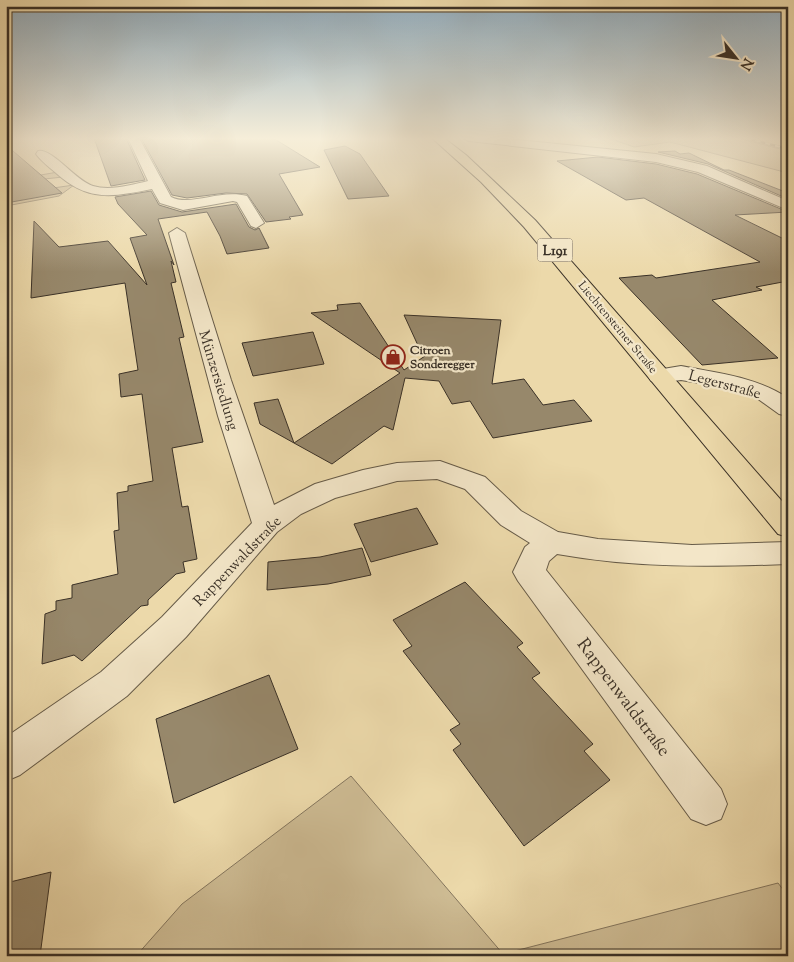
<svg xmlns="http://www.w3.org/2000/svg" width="794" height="962" viewBox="0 0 794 962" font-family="'Sorts Mill Goudy',serif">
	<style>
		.green { fill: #cebc94; stroke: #84765e }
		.building { fill: #97886b; stroke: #3a3127 }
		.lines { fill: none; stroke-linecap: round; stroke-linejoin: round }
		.minor-casing { stroke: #665b48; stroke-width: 2 }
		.major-casing { stroke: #3a3127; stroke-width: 2 }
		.minor { fill: #f3e6c8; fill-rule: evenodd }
		.major { fill: #ecd9aa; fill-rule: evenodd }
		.rail-casing { stroke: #3a3127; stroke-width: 2.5 }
		.rail { stroke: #f3e6c8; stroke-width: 2; stroke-dasharray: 5; stroke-linecap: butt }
		.labels { text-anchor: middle; stroke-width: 4.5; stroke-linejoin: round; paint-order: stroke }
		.far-street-label { font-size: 12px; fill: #3a3127; stroke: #f3e6c8 }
		.far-poi-label { font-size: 12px; font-weight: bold; fill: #3a3127; stroke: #f3e6c8; text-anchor: start }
		.shield { fill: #f3e6c8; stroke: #726757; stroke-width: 1 }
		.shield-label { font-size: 14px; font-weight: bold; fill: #3a3127 }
		.street-label { font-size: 15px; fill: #3a3127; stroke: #f3e6c8 }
		.near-street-label { font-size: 18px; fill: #3a3127; stroke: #f3e6c8 }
	</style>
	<rect width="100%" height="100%" fill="#ecd9aa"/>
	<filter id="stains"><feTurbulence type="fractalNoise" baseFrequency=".004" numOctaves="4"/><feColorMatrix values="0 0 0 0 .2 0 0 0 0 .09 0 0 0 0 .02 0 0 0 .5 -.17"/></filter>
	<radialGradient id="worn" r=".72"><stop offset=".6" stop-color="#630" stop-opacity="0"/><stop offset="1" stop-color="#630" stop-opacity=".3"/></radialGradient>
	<g class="green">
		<path d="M609 138H738L788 151V173L670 142 634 147Z"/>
		<path d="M58 172 63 177 35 180 53 188 74 185 59 196 6 206V181Z"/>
		<path d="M351 776 503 954 778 883 788 896V956H136L182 904Z"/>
	</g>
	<g class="building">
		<path d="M94 138H126L145 180 111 186Z"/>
		<path d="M141 138H273L320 167 279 174 303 215 289 217 291 219 266 222 247 194 226 193 187 198 172 195Z"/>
		<path d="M6 145 62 193 6 203Z"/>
		<path d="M345 146 360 154 389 196 348 199 324 150Z"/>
		<path d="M675 151 680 154 689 153 724 170H729L788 193V199L708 164 658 152Z"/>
		<path d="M598 157 656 164 697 174 788 212 735 215 788 241V281L756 287 762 290 712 300 778 358 702 365 619 278 652 275 656 278 760 262 644 198 626 200 557 161Z"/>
		<path d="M151 191 159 205 182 212 236 204 249 227 255 230 259 228 269 248 227 254 220 236 207 212 158 219 174 265 171 261 176 282 171 283 184 337 179 338 203 442 172 448 182 507 188 506 197 559 183 562 185 572 176 574 148 600V605L141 606 82 661 74 655 42 664 45 614 56 610V601L72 598V585L118 574 114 531 119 530 117 493 128 491V486L153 481 142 394 121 397 119 374 138 370 125 283 31 298 34 221 59 247 108 241 147 285 130 238 147 235 118 204 115 197Z"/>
		<path d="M360 303 404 370 434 350 421 352 404 315 501 320 492 384 524 379 543 405 574 400 592 421 493 438 470 401 452 404 439 381 405 378 393 430 384 426 332 464 294 443 400 373 311 313 338 310 337 305Z"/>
		<path d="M313 332 324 364 253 376 242 343Z"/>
		<path d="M278 399 294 443 260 424 254 403Z"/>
		<path d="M417 508 438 544 371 562 354 524Z"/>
		<path d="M362 548 371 575 328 584 267 590 268 562 320 557Z"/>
		<path d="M465 582 523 643 517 647 540 673 532 678 593 744 584 751 610 780 524 846 453 750 461 744 450 730 460 724 403 651 412 646 393 620Z"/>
		<path d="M269 675 298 749 174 803 156 719Z"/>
		<path d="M51 872 40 956H6V883Z"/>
	</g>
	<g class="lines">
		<g class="minor-casing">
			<g id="minor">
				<path d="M128 138H139L171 197C191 207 219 189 247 196L264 223 256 228 251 226 237 202 233 201 183 210 160 203 152 189C112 197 88 202 56 173 49 167 41 161 36 154L38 151C52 148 76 181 93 186 110 191 131 185 148 181Z"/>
				<path d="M431 138H445L439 141Z"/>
				<path d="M463 138H497L656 154 707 166 788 201V210L698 172 656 162 469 141Z"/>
				<path d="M177 228 185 233 231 380 274 505 315 484 363 470 397 463 440 461 485 477 521 511 558 532 598 539 692 545 788 542V564C709 567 635 568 557 554L549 561 546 570 721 789 727 804 721 819 706 825 691 819 518 581 513 572 525 547 530 543 501 525 465 489 437 479 397 481 335 498 301 514 277 532 186 637 127 696 20 775 6 781V737L101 672 162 617 252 523 218 416 169 233Z"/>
				<path d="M681 366C718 373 756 377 788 398V416L779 414 754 396 723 387 681 380 659 383 651 381 648 376 651 371Z"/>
			</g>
		</g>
		<g class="major-casing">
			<path id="major" d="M432 138H444L466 155 535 220 788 508V537L778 534 524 227 481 182Z"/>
		</g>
		<use href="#minor" class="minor"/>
		<use href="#major" class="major"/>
		<g class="rail-casing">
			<path id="rail" d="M746 138 788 149"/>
		</g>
		<use href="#rail" class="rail"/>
	</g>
	<linearGradient id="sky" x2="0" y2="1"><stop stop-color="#91acbd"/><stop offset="0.51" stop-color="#f6eed9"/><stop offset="1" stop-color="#f6eed9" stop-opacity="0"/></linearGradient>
	<rect width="794" height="272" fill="url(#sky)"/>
	<defs>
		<g id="shop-ring" transform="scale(1.25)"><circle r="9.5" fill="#f3e6c8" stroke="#8f2418" stroke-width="1.5"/><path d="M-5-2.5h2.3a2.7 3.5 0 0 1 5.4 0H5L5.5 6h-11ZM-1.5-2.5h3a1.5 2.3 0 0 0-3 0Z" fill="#8f2418"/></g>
	</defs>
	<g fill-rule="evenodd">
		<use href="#shop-ring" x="393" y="357"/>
	</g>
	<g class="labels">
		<g class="far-street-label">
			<text transform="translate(618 327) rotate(50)" y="4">Liechtensteiner Straße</text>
		</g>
		<g class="far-poi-label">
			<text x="410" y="354">Citroen<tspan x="410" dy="14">Sonderegger</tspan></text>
		</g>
		<rect class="shield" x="537.5" y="238.5" width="35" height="23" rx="4"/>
		<g class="shield-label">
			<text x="555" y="255">L191</text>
		</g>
		<g class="street-label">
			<text transform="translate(219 380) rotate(73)" y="5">Münzersiedlung</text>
			<text transform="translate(725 384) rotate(15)" y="5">Legerstraße</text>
			<text transform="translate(237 561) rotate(-46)" y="5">Rappenwaldstraße</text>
		</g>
		<g class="near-street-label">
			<text transform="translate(624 697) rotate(53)" y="6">Rappenwaldstraße</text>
		</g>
	</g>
	<rect width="794" height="962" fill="none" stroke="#ecd9aa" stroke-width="25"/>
	<rect x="8" y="8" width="779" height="947" fill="none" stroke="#3a3127" stroke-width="2.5"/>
	<rect x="12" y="12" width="769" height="937" fill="none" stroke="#3a3127"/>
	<g transform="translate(736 58) rotate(120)" stroke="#f3e6c8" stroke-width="4" paint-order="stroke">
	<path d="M0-4L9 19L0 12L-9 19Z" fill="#3a3127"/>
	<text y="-8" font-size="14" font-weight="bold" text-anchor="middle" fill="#3a3127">N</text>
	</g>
	<rect width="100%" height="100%" filter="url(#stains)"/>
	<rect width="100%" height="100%" fill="url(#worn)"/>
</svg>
